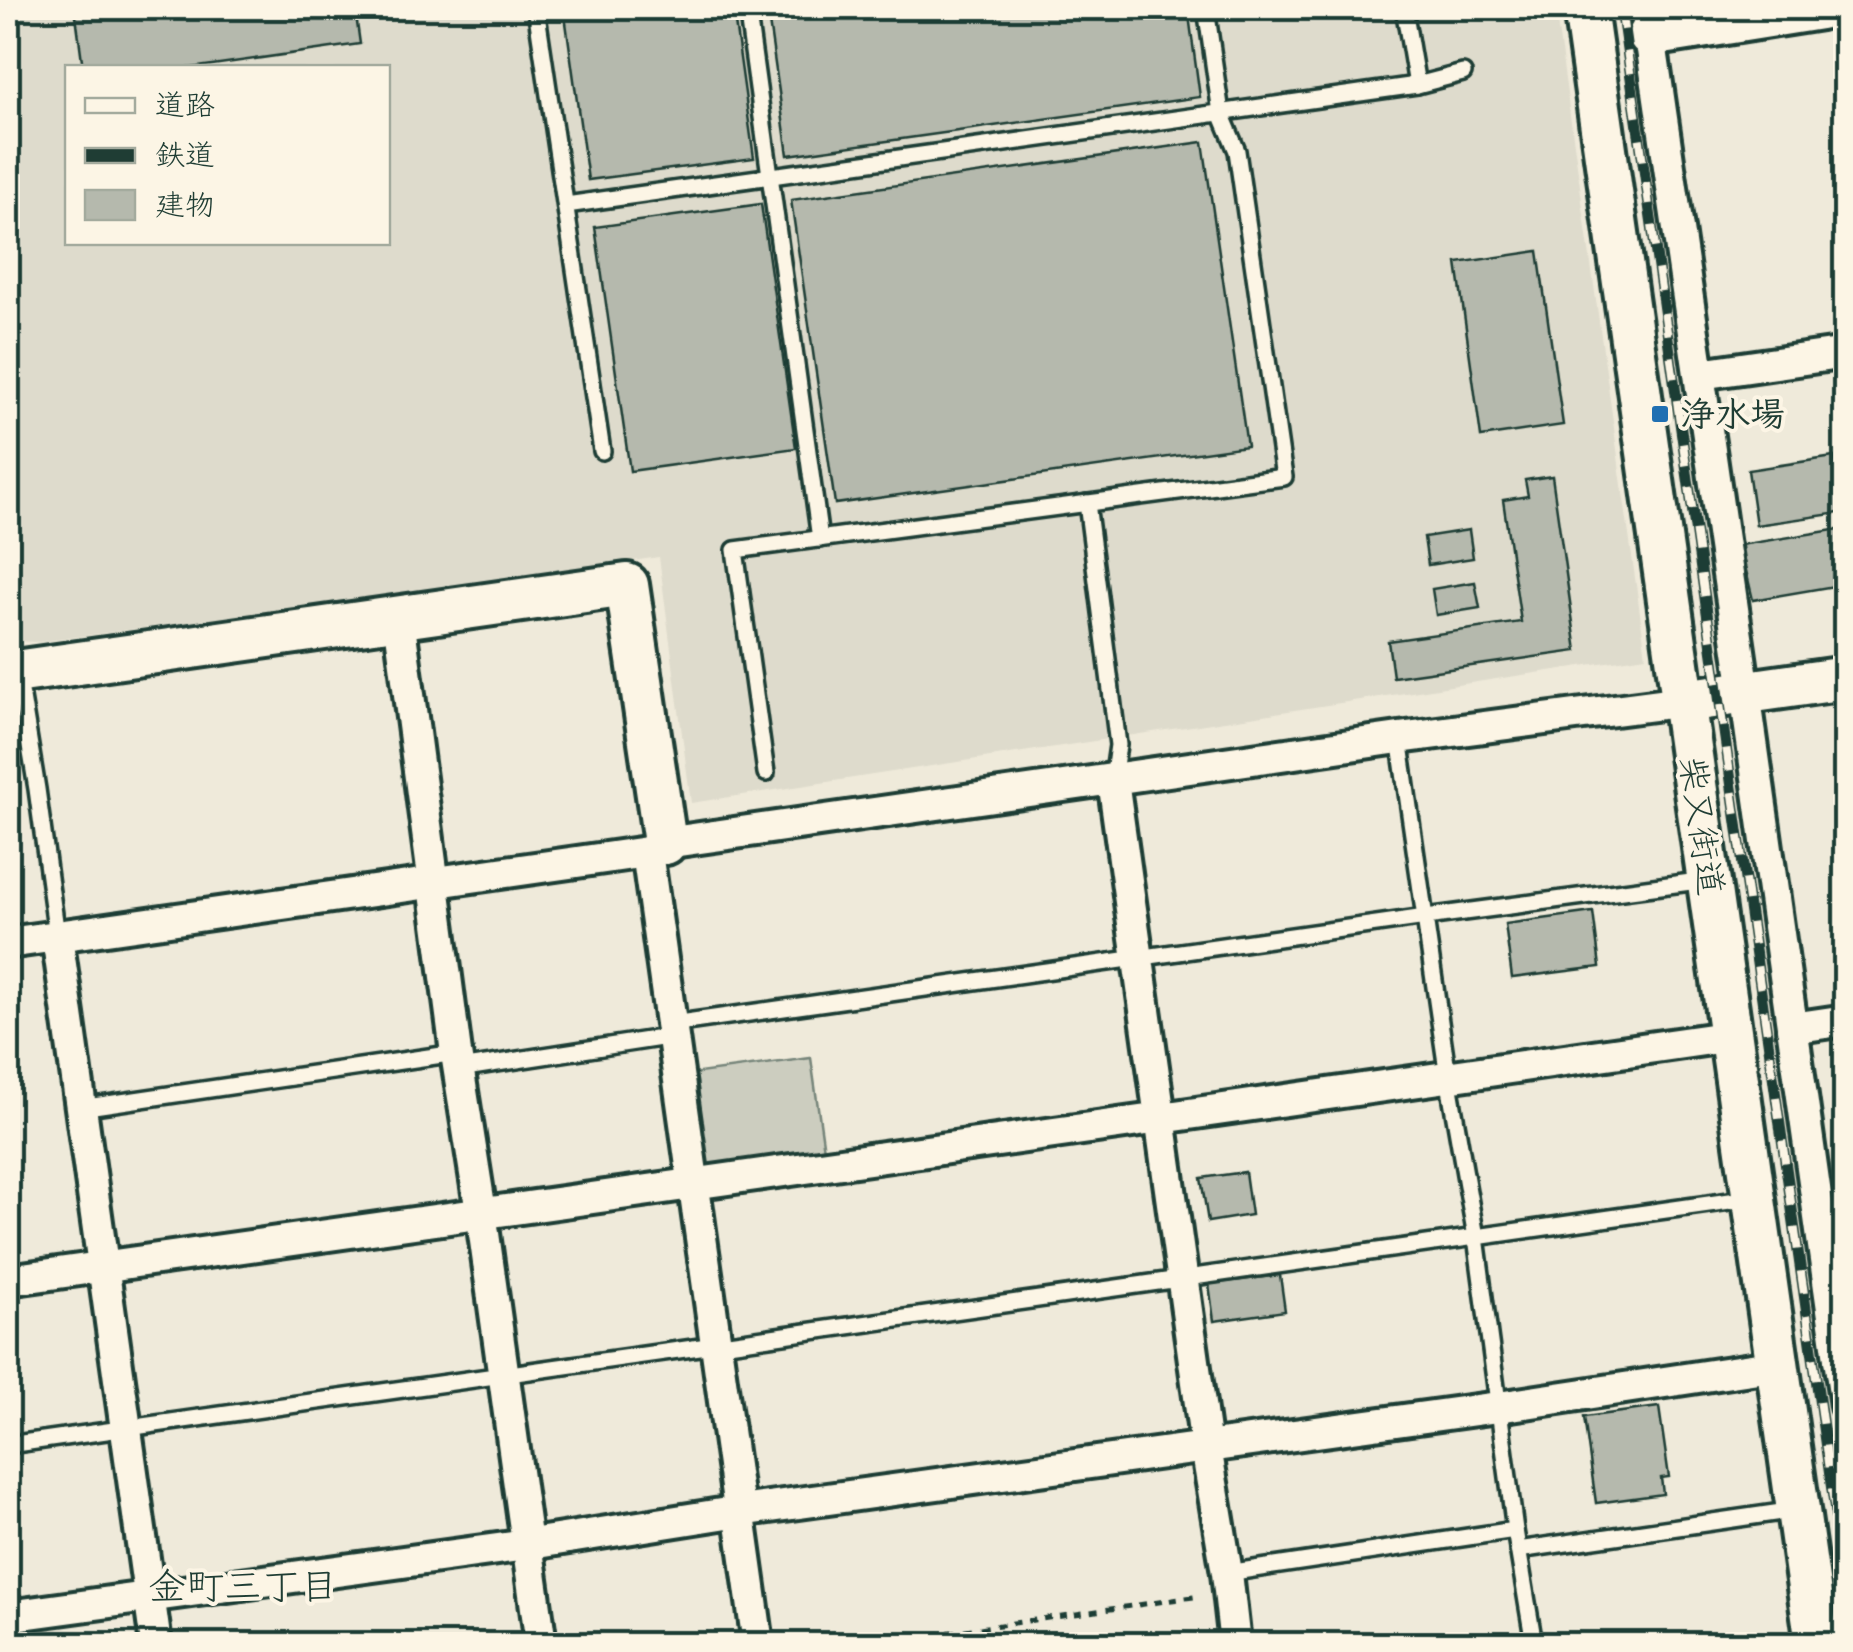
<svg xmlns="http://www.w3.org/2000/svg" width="1853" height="1652" viewBox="0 0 1853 1652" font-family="'Playpen Sans','Klee One',sans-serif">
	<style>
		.built { fill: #dedbcc; fill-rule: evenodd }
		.green { fill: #cccdbf; stroke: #76857a; stroke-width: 2.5 }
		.building { fill: #b5b9ad; stroke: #1f3d34; stroke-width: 2.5 }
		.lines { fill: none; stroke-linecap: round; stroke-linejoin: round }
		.lane-casing { stroke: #1f3d34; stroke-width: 22 }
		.street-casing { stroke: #1f3d34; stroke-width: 38 }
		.secondary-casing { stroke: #1f3d34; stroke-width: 50 }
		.path { stroke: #1f3d34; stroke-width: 5; stroke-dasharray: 8 8; stroke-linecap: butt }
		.lane { stroke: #fcf5e5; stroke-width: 15 }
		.street { stroke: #fcf5e5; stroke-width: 30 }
		.secondary { stroke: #fcf5e5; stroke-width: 42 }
		.rail-casing { stroke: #1f3d34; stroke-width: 11 }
		.rail { stroke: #fcf5e5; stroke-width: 8; stroke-dasharray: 22; stroke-linecap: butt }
		.poi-dot { fill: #1f6fb2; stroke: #fcf5e5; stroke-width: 4 }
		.labels { text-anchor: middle; stroke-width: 8; stroke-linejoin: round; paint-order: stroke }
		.poi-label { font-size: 35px; font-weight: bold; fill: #1f3d34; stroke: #fcf5e5; text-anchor: start }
		.street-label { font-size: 35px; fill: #1f3d34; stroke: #fcf5e5 }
		.neighbourhood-label { font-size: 38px; fill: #1f3d34; stroke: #fcf5e5 }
	</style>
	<rect width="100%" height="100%" fill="#efeada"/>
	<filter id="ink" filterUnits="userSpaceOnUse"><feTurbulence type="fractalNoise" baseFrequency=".01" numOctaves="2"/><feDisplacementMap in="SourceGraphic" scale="20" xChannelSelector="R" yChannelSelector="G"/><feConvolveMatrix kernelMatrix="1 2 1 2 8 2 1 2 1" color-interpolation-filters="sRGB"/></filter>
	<g filter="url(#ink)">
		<path class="built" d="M8 8H1555L1646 656 691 803 659 557 492 582 91 635 40 642 8 641ZM68 68H388V242H68Z"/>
		<path class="green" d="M811 1058 824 1150 699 1169 684 1075Z"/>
		<g class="building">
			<path d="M75 8H355L360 44 191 68H83Z"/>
			<path d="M564 8H733L754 158 588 180Z"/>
			<path d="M767 8H1188L1200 97 788 155Z"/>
			<path d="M1203 142 1247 446 835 504 791 200Z"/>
			<path d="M761 204 796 448 630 471 595 227Z"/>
			<path d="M1538 251 1563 425 1481 437 1457 263Z"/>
			<path d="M1834 457 1846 512 1756 525 1748 470Z"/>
			<path d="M1552 476 1577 651 1393 677 1388 641 1521 622 1503 500 1528 496 1525 480Z"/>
			<path d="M1846 528V584L1753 600 1740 545Z"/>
			<path d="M1469 530 1473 558 1428 565 1424 537Z"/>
			<path d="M1475 582 1480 608 1436 615 1432 589Z"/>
			<path d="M1593 912 1600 967 1512 978 1505 924Z"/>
			<path d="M1245 1172 1251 1215 1208 1222 1201 1178Z"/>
			<path d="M1280 1275 1285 1311 1214 1321 1209 1284Z"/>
			<path d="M1659 1407 1669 1477 1661 1478 1663 1494 1596 1503 1584 1417Z"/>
		</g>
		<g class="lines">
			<g class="lane-casing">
				<g id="lane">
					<path d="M8 8H11"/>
					<path d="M536 8 602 451"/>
					<path d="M747 8 820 539"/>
					<path d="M1404 8 1417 85"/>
					<path d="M566 205 1417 85 1463 73"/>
					<path d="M1087 503 1118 745 1113 780"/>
					<path d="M18 673 37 789 57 936"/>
					<path d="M1399 738 1448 1077 1476 1237 1515 1530 1534 1644"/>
					<path d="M766 773 735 550 1284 477 1237 151 1221 113 1206 8"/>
					<path d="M672 1024 1426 917 1706 880"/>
					<path d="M459 1069 674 1036"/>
					<path d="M80 1108 456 1053"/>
					<path d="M8 1445 1751 1198"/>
					<path d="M1518 1550 1795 1510"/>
					<path d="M1227 1573 1515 1530"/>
				</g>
			</g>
			<g class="street-casing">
				<g id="street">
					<path d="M1646 8 1742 671 1839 1359H1846"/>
					<path d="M1700 374 1846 353"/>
					<path d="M399 618 456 1053 481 1212 541 1644"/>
					<path d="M1113 780 1206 1447 1227 1573 1235 1644"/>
					<path d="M647 852 758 1644"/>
					<path d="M57 936 156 1644"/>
					<path d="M8 943 647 852 665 843 1399 738 1684 701"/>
					<path d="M1792 1028 1846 1020"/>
					<path d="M8 1280 1161 1118 1732 1036"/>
					<path d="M1839 1359 1846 1406"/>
					<path d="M8 1616 512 1547 740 1511 1498 1407 1778 1365"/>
				</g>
			</g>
			<g class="secondary-casing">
				<g id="secondary">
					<path d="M1585 8 1817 1644"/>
					<path d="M1650 35 1820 8"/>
					<path d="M8 673 627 585 665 843"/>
					<path d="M1684 701 1846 678"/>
				</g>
			</g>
			<path class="path" d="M869 1644 1200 1596"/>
			<use href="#lane" class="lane"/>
			<use href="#street" class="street"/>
			<use href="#secondary" class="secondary"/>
			<g class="rail-casing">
				<path id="rail" d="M1621 8 1846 1589"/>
			</g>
			<use href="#rail" class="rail"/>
		</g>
	</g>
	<rect class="poi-dot" x="1650" y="404" width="20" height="20" rx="5"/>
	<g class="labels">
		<g class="poi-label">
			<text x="1680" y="426">浄水場</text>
		</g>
		<g class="street-label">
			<text transform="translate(1702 826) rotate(82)" y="12">柴又街道</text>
		</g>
		<g class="neighbourhood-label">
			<text x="243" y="1599">金町三丁目</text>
		</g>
	</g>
	<rect width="1853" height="1652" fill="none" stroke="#fcf5e5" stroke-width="40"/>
	<rect x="20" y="20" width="1813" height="1612" fill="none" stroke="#1f3d34" stroke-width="4" filter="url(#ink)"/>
	<rect x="65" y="65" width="325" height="180" fill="#fcf5e5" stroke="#a4ab9e" stroke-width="2.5"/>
	<rect x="85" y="98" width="50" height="15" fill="#fcf5e5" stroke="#a4ab9e" stroke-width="2.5"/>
	<text x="155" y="115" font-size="30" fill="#1f3d34">道路</text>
	<rect x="85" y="148" width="50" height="15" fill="#1f3d34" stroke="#a4ab9e" stroke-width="2.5"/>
	<text x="155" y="165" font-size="30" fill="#1f3d34">鉄道</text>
	<rect x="85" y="190" width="50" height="30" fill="#b5b9ad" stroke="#a4ab9e" stroke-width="2.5"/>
	<text x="155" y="215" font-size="30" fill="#1f3d34">建物</text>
</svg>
